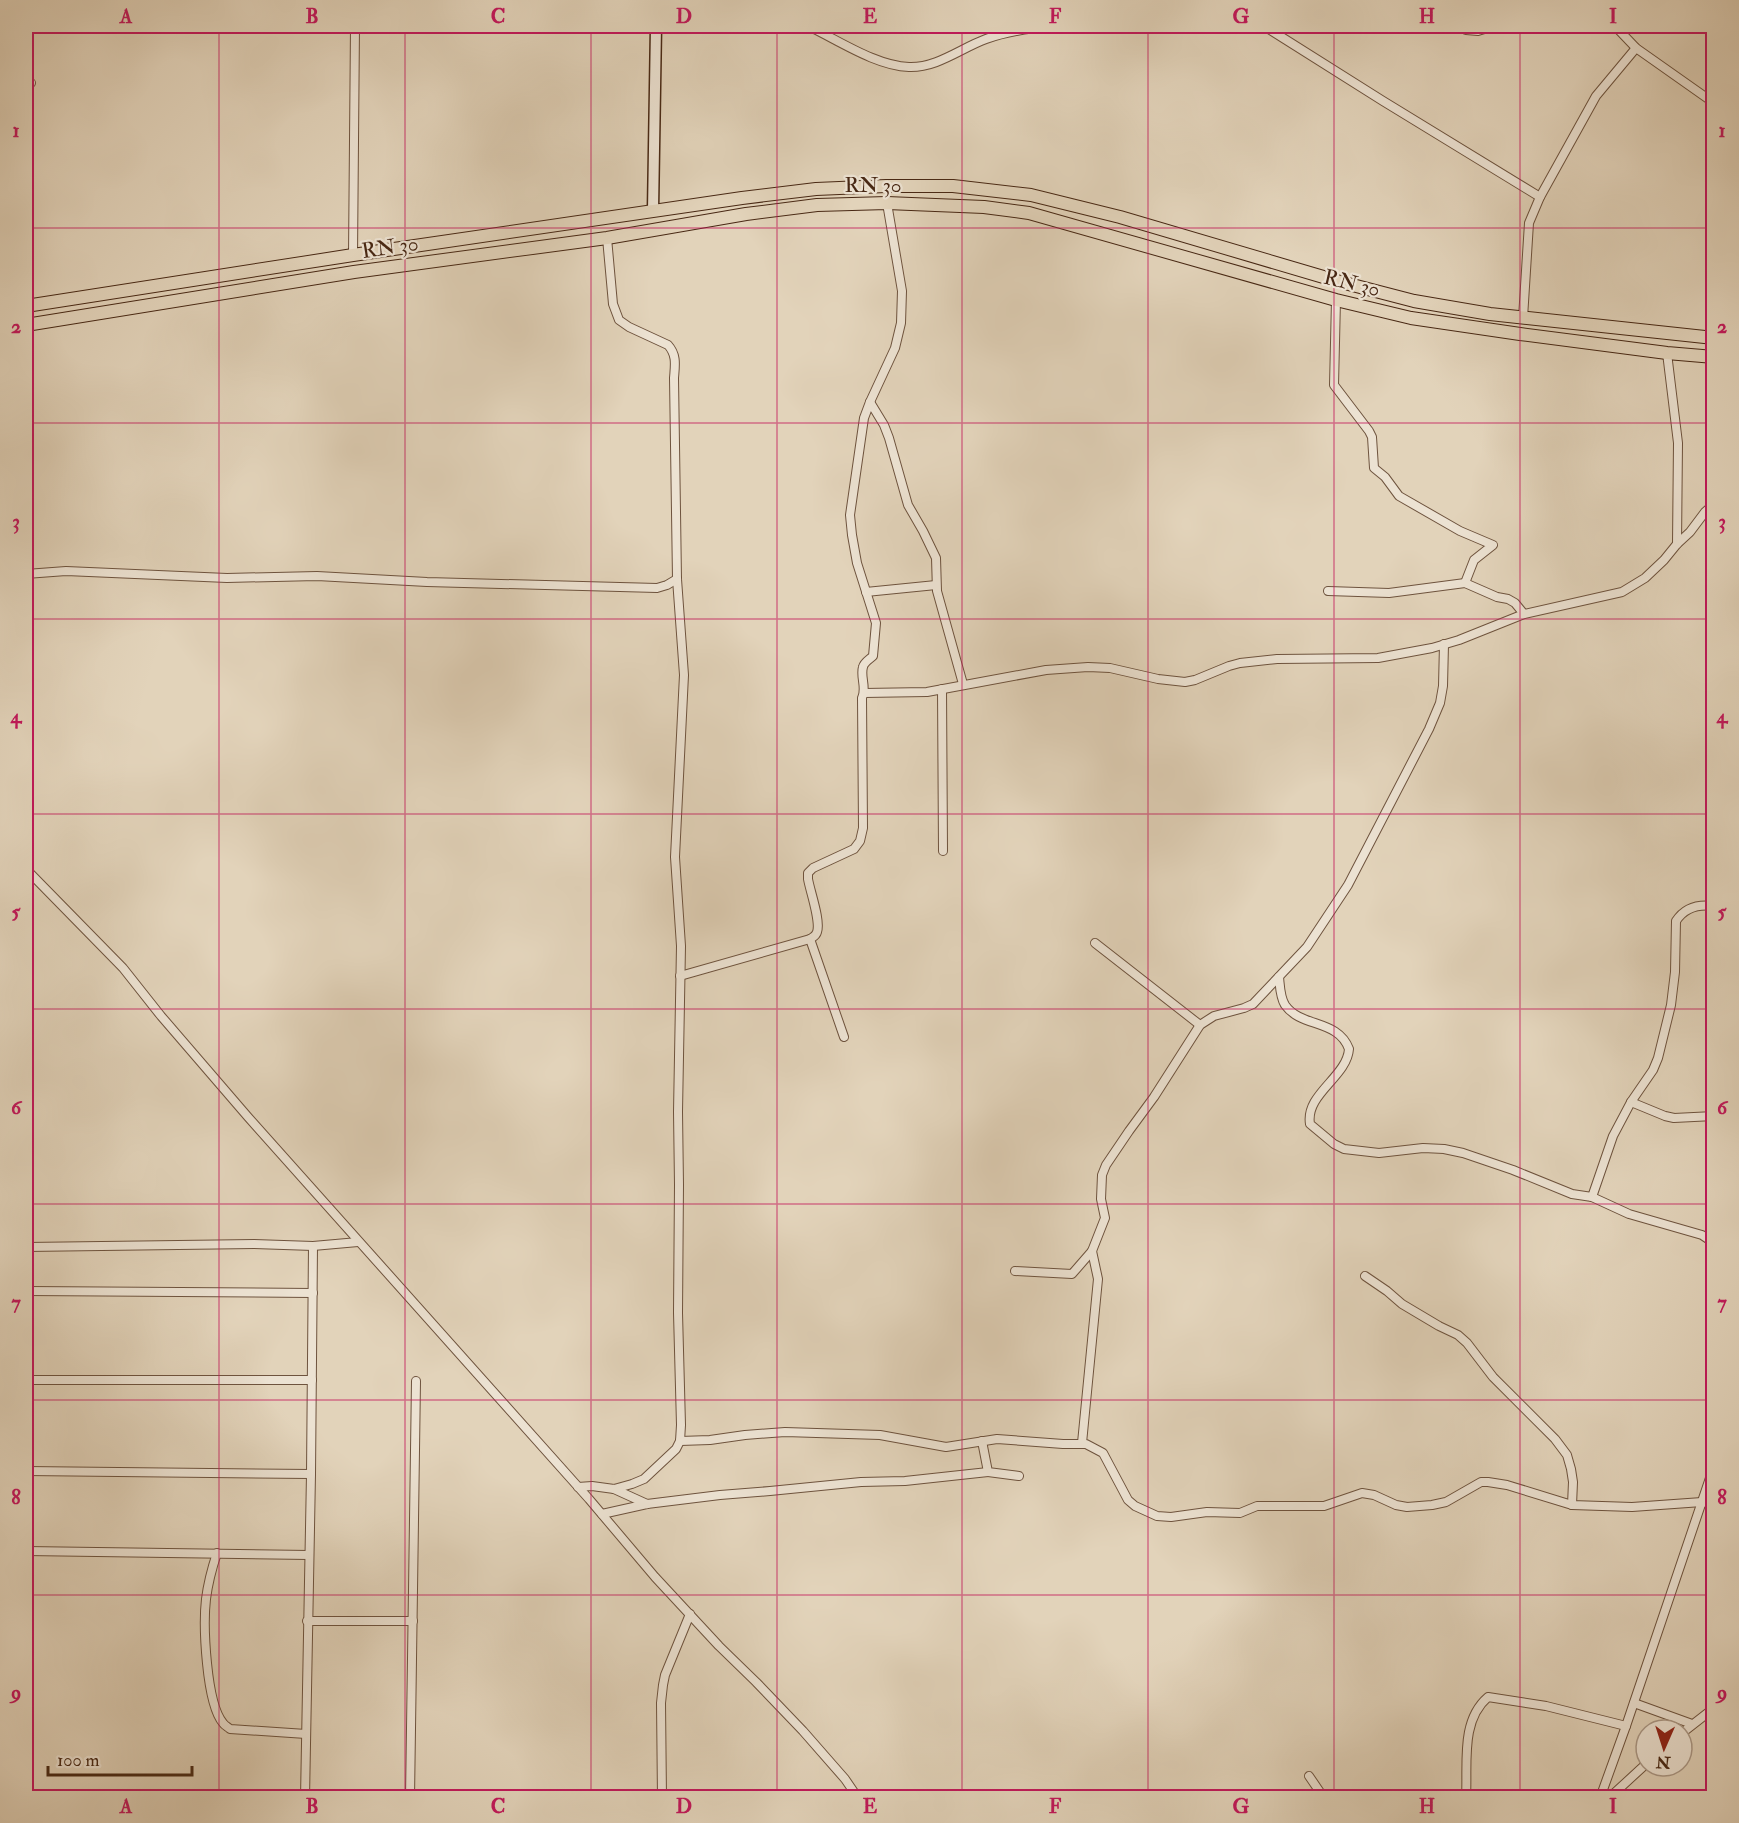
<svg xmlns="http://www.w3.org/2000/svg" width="1739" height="1823" viewBox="0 0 1739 1823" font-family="'IM FELL Double Pica',serif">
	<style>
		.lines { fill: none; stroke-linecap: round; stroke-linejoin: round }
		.street-casing { stroke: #6e533e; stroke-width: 10 }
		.secondary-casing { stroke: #482814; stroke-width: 13 }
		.primary-casing { stroke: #482814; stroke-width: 14 }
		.street { stroke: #ece2d2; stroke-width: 8 }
		.secondary { stroke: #ece2d2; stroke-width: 10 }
		.primary { stroke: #e2d3ba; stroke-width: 12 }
		.grid { fill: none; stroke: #c2185b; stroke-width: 1.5; stroke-opacity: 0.55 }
		.labels { text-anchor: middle; stroke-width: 4.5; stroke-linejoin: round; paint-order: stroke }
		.street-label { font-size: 21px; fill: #482814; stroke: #ece2d2 }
		.neatline { fill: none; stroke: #c2185b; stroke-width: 2 }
		.grid-label { font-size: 20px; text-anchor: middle; font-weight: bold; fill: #c2185b }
	</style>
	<rect width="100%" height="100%" fill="#e2d3ba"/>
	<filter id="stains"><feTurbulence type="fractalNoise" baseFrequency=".00333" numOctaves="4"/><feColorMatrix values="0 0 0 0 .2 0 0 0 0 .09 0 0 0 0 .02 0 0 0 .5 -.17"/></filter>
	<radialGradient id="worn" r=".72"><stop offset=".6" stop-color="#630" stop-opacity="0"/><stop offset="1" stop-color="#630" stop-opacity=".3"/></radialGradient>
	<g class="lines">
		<g class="street-casing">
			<g id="street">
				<path d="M808 26C838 40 876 66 909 67 937 68 961 48 986 39 1008 31 1031 28 1054 26"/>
				<path d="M1264 26 1383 101 1540 197"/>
				<path d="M1464 26 1466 30 1478 31 1494 26"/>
				<path d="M1615 26 1636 48 1714 103"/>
				<path d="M26 82 31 83"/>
				<path d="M353 255 355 26"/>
				<path d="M1336 300 1334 385 1369 431 1372 437 1374 468 1385 477 1399 496 1460 531 1493 545 1474 560 1465 583"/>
				<path d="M1523 318 1529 223 1540 197 1596 96 1636 48"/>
				<path d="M1667 353 1678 443 1677 544"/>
				<path d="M870 402 884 425 889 438 908 505 923 531 936 558 937 591 963 684"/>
				<path d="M26 574 66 571 227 578 317 576 427 582 657 588 667 585 677 579"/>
				<path d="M1328 591 1389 593 1465 583 1497 597 1508 599 1515 603 1524 614"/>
				<path d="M866 592 936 585"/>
				<path d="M942 689 943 851"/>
				<path d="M864 693 927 692 1046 670 1088 667 1110 668 1158 679 1185 682 1195 680 1229 666 1240 663 1277 659 1378 658 1432 648 1459 640 1524 614 1622 592 1645 578 1664 560 1677 544 1690 532 1705 512 1714 504"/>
				<path d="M26 869 123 968 161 1016 248 1117 589 1499 655 1577 719 1646 756 1682 803 1731 845 1779 858 1798"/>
				<path d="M810 939 844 1037"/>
				<path d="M1095 943 1200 1025"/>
				<path d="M680 976 810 939C813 937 816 936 817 932 821 921 810 891 808 879V873L813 868 854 849 860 841 863 828 862 698C867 688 860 677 863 667 864 662 870 659 873 656L876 623 857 563 852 535 850 515 864 418 870 402 895 348 901 323 902 291 887 203"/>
				<path d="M1279 977C1280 986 1280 997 1285 1005 1301 1028 1338 1019 1349 1049 1347 1077 1305 1094 1310 1124L1334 1144 1344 1149 1379 1153 1423 1148 1444 1149 1463 1153 1513 1170 1572 1194 1592 1197 1629 1214 1702 1235 1714 1243"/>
				<path d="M1631 1102 1665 1116 1674 1118 1714 1116"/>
				<path d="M1592 1197 1613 1136 1631 1102 1653 1070 1658 1058 1671 1005 1675 972 1676 921C1685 907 1699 904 1714 906"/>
				<path d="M26 1247 254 1244 313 1246 358 1242"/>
				<path d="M1015 1271 1072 1274 1092 1251"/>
				<path d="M1365 1276 1387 1291 1402 1304 1439 1326 1458 1335 1467 1343 1493 1377 1555 1439 1567 1455 1571 1469 1573 1482 1572 1505"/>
				<path d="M26 1291 313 1293"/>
				<path d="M26 1380H312"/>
				<path d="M680 1441 710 1440 745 1435 785 1432 880 1435 946 1447 997 1439 1063 1444H1086L1103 1453 1128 1500 1135 1506 1157 1516 1171 1517 1207 1512 1240 1513 1257 1506H1324L1362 1493 1374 1495 1396 1505 1407 1507 1432 1505 1446 1502 1481 1482H1488L1507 1485 1572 1505 1632 1507 1702 1502 1714 1504"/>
				<path d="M982 1441 988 1472 1019 1476"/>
				<path d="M1082 1443 1098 1279 1092 1251 1105 1218 1101 1199 1102 1175 1106 1165 1129 1131 1154 1097 1200 1025 1214 1016 1244 1008 1253 1004 1307 947 1348 885 1429 729 1440 703 1443 686 1444 644"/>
				<path d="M26 1471 311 1474"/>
				<path d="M578 1487 592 1486 614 1489 632 1484 644 1479 676 1449 680 1441 681 1425 678 1313 679 1185 678 1112 681 946 675 857 684 675 677 579 674 378C675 365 677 355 668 345L629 327 619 320 613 304 607 238"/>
				<path d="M614 1489 647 1504"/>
				<path d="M602 1514 647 1504 720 1495 770 1491 861 1482 905 1481 988 1472"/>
				<path d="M26 1551 309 1555"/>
				<path d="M217 1553C212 1568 208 1583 206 1599 203 1625 206 1703 223 1723 225 1726 228 1727 230 1729L306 1734"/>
				<path d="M307 1621H413"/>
				<path d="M1634 1703 1692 1724"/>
				<path d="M1682 1733 1714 1708"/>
				<path d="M1309 1776 1324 1798"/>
				<path d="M305 1798 311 1474 313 1246"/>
				<path d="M410 1798 416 1381"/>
				<path d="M662 1798 661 1703 663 1685 665 1675 690 1614"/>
				<path d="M1466 1798C1468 1764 1460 1721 1488 1697L1546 1706 1626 1726"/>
				<path d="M1600 1798 1626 1726 1714 1466"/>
				<path d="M1609 1798 1646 1764"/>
			</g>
		</g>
		<g class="secondary-casing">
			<path id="secondary" d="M653 210 656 26"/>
		</g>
		<g class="primary-casing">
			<g id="primary">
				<path d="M26 306 353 255 742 198 816 189 886 186H953L1031 195 1120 217 1337 281 1414 301 1490 314 1714 338"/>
				<path d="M26 325 354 272 607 238 746 214 817 205 887 203 984 207 1029 213 1336 300 1411 318 1520 334 1667 353 1714 357"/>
			</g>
		</g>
		<use href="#street" class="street"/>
		<use href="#secondary" class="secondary"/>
		<use href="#primary" class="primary"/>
	</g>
	<path class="grid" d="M219 26V1798M405 26V1798M591 26V1798M777 26V1798M962 26V1798M1148 26V1798M1334 26V1798M1520 26V1798M26 228H1714M26 423H1714M26 619H1714M26 814H1714M26 1009H1714M26 1204H1714M26 1400H1714M26 1595H1714"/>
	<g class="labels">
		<g class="street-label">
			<text x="873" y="192">RN 30</text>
			<text transform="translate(390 247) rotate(-8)" y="7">RN 30</text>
			<text transform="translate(1352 283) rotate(14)" y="7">RN 30</text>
		</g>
	</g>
	<rect width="1739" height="1823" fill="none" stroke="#e2d3ba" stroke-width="66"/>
	<g transform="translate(1664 1748) rotate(183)"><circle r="28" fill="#ece2d2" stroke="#aa9886" stroke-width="1.5"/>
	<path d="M0-4.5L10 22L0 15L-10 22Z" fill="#8f2418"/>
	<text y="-9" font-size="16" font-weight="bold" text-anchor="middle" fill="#482814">N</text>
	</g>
	<path d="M48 1766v9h144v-9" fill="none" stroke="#482814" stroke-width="3"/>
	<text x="57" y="1766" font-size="18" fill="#482814" stroke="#ece2d2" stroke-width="4.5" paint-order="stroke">100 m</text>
	<rect x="33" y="33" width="1673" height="1757" class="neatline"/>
	<g class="grid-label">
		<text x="126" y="23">A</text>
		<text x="312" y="23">B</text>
		<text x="498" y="23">C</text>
		<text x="684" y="23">D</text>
		<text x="870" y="23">E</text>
		<text x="1055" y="23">F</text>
		<text x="1241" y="23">G</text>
		<text x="1427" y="23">H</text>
		<text x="1613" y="23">I</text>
		<text x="16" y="137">1</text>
		<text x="1722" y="137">1</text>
		<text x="16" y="333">2</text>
		<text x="1722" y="333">2</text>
		<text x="16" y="528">3</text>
		<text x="1722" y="528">3</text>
		<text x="16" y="723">4</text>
		<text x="1722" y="723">4</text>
		<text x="16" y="918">5</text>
		<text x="1722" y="918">5</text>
		<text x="16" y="1114">6</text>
		<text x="1722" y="1114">6</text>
		<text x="16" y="1309">7</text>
		<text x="1722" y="1309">7</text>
		<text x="16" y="1504">8</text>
		<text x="1722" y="1504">8</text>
		<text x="16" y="1699">9</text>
		<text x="1722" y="1699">9</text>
		<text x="126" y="1813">A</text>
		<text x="312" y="1813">B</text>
		<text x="498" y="1813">C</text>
		<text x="684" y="1813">D</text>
		<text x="870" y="1813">E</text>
		<text x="1055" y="1813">F</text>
		<text x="1241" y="1813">G</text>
		<text x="1427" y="1813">H</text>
		<text x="1613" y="1813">I</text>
	</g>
	<rect width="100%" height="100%" filter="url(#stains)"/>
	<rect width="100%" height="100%" fill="url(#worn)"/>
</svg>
